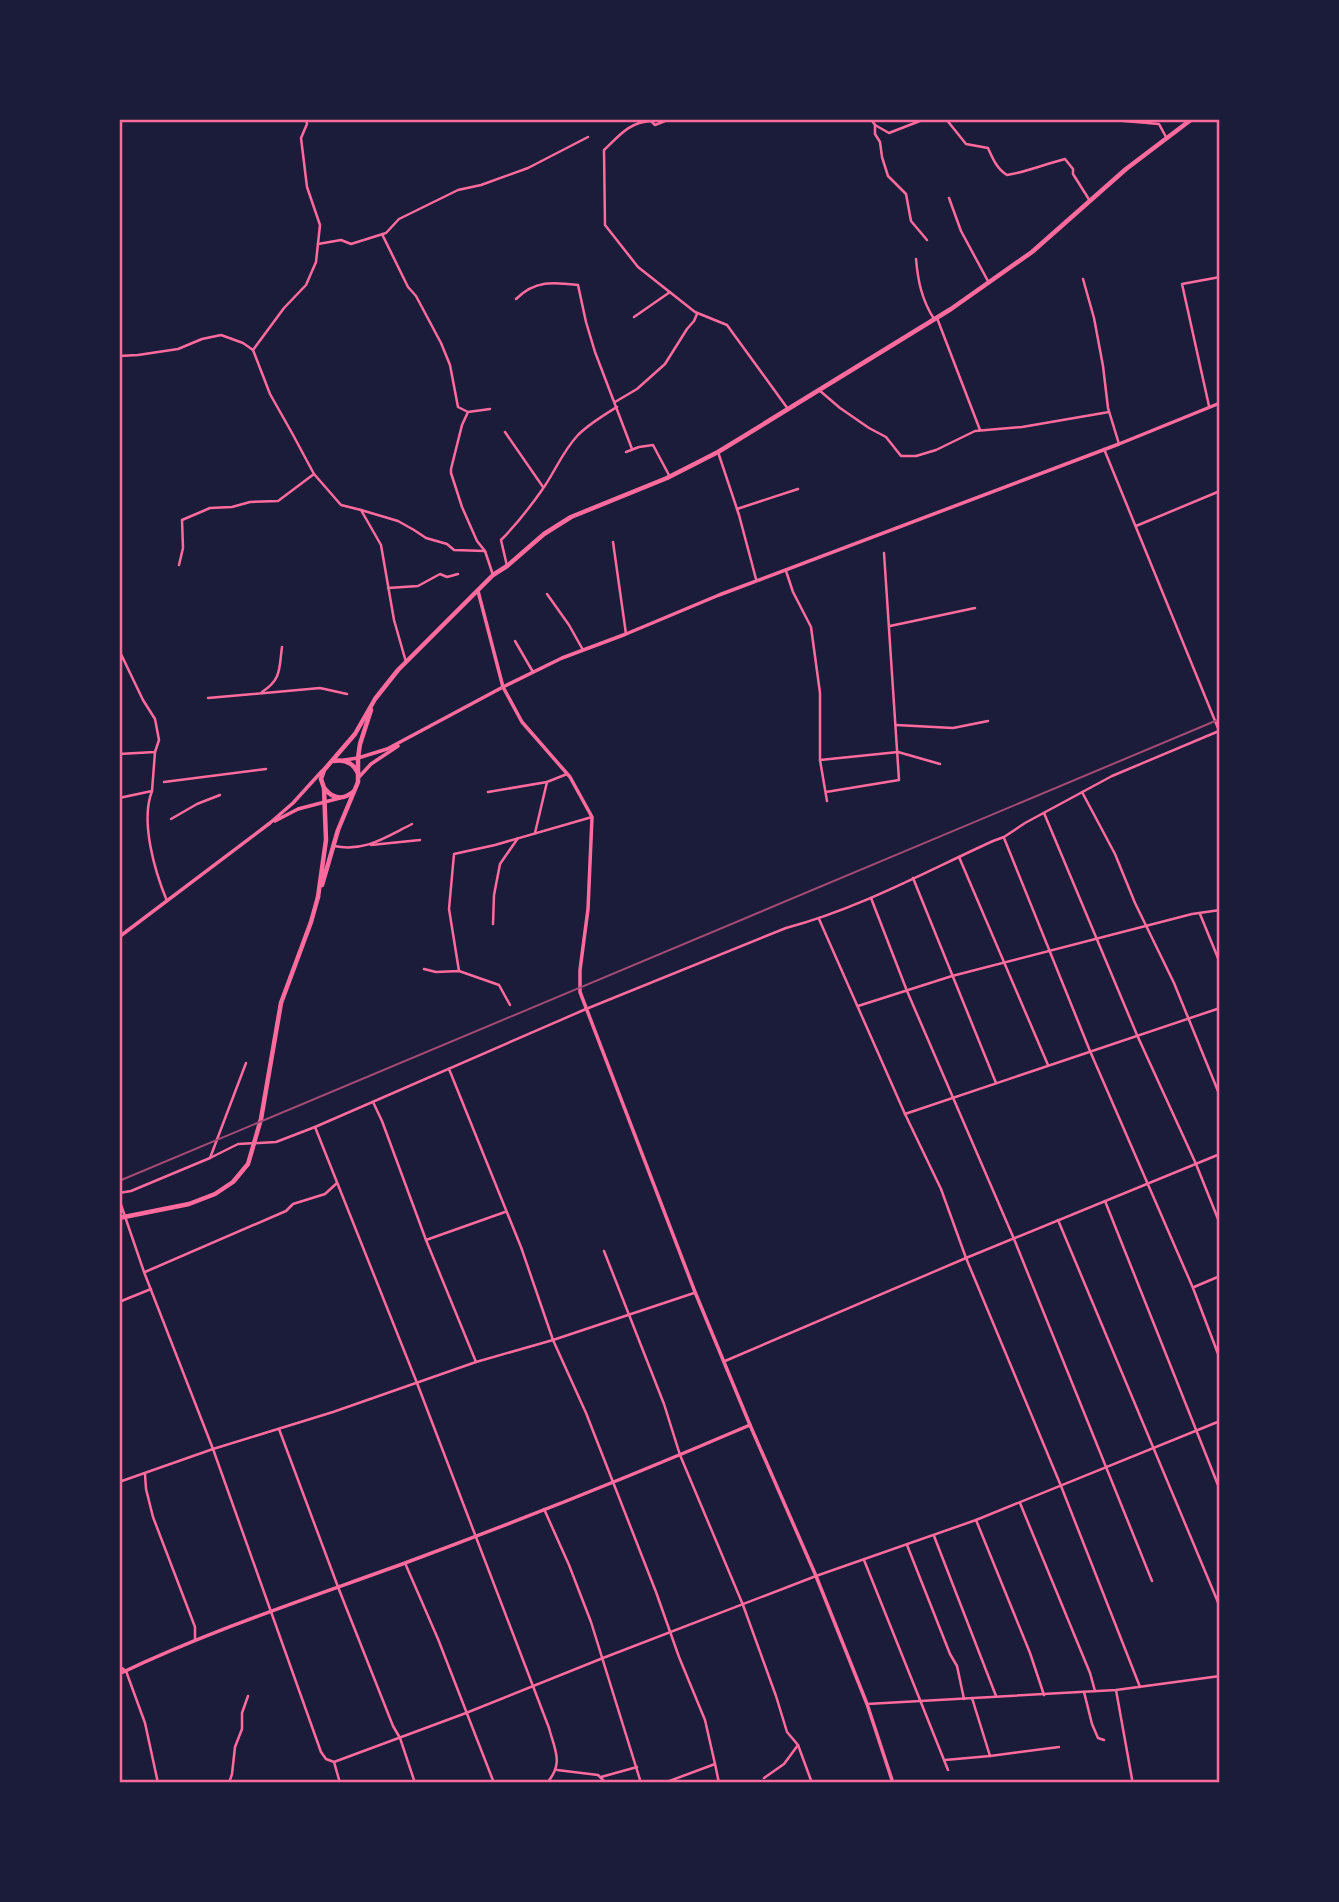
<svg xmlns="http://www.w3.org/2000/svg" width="1339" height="1902" viewBox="0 0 1339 1902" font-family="'Noto Sans',sans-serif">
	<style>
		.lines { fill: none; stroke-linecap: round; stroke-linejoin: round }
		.minor { stroke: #ff6b9d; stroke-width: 2.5 }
		.tertiary { stroke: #ff6b9d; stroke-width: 3.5 }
		.secondary { stroke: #ff6b9d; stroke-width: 3.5 }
		.trunk { stroke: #ff6b9d; stroke-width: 4.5 }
		.rail { stroke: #a44b75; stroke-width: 2 }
		.neatline { fill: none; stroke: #ff6b9d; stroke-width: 2.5 }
	</style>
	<rect width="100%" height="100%" fill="#1b1b3a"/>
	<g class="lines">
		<g class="minor">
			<path d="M670 119 655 125 651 121C629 122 619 136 604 150L605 225 638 267 695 312 727 325 788 409"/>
			<path d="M871 119 875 125 889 133 925 119"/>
			<path d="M946 119 966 144 988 148C993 159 997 169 1007 175 1027 172 1045 164 1065 159L1073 169V174L1090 201"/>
			<path d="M1101 119 1159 124 1166 137"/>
			<path d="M875 125V134L880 142 882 157 888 176 906 194 911 221 927 240"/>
			<path d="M949 198 961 231 989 283"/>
			<path d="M382 234 408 287 416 296 441 343 450 365 458 407 468 412"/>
			<path d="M318 244 341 240 351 244 386 233 399 219 458 190 481 185 528 168 588 137"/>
			<path d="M916 259C918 282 922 300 934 319"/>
			<path d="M1083 279 1094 318 1103 366 1108 408 1119 444"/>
			<path d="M516 299C535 280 553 282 578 285L586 322 595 352 632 449"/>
			<path d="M634 317 670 292"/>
			<path d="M937 318 980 430"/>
			<path d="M253 350 284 308 306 285 316 262 320 225 307 187 301 138 307 124 306 119"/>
			<path d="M119 356 138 355 178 349 202 339 221 335 243 343 253 350 270 394 292 433 314 474 341 505 361 510 381 545 394 620 406 662"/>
			<path d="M819 390 840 408 869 428 886 437 901 456H916L936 450 975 431 1022 427 1109 412"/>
			<path d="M615 402 637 389 665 364 687 329 694 321 697 314"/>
			<path d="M1209 406 1182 284 1220 277"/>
			<path d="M490 409 468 412 462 425 451 469V473L462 507 477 541 485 551 493 575"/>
			<path d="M505 432 543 487"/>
			<path d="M1104 449 1220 733"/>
			<path d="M626 452 639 447 653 445 670 477"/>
			<path d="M718 452 739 515 756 579"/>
			<path d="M737 509 798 489"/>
			<path d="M361 510 398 521 414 530 426 538 447 544 454 550 485 551"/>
			<path d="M1136 526 1220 491"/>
			<path d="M613 542 626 634"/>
			<path d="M179 565 183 548 182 520 210 508 232 507 250 502 278 501 314 474"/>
			<path d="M507 566 501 540C516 525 530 507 542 490 555 472 562 452 578 435 589 424 604 415 617 407"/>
			<path d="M786 571 793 592 811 627 820 693V760L827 801"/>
			<path d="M388 588 418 586 440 574 447 577 458 574"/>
			<path d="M547 594 569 625 583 650"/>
			<path d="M890 626 975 608"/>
			<path d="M515 641 533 672"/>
			<path d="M119 650 143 700 155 719 159 740 155 752 119 754"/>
			<path d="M262 692C282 679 279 668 282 647"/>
			<path d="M208 698 320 688 347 694"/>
			<path d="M896 725 953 728 988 721"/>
			<path d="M820 760 898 752 940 764"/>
			<path d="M164 782 266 769"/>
			<path d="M152 791C140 822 155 872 167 901"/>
			<path d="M488 792 547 782 567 774"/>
			<path d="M826 792 899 780 884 553"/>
			<path d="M1082 792 1115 854 1135 903 1174 983 1220 1096"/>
			<path d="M119 798 152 791 155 752"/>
			<path d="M1044 813 1137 1035 1196 1164 1220 1224"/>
			<path d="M171 819 197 804 220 795"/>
			<path d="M535 833 547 782"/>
			<path d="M1004 838 1090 1051 1193 1288 1220 1359"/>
			<path d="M371 845 420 840"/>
			<path d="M334 846C365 852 384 838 412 824"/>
			<path d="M959 857 1048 1065"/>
			<path d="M913 878 996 1083"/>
			<path d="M871 898 907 991 1014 1239 1152 1581"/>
			<path d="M1200 914 1220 963"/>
			<path d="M819 919 905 1114 941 1189 966 1258 1061 1486 1140 1687"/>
			<path d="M493 924 494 895 500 864 518 838"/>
			<path d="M424 969 436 972 459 971 499 985 510 1005"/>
			<path d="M459 971 449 909 454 854 495 845 592 817"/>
			<path d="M858 1006 952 976 1192 914 1220 910"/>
			<path d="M449 1069 521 1247 553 1340 586 1413 656 1592 679 1657 705 1720 715 1764 664 1783"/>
			<path d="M373 1102 382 1121 426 1240 476 1362"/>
			<path d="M905 1114 1220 1008"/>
			<path d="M315 1127 417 1383 549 1728C555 1751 564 1763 547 1783"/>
			<path d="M210 1158 238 1144 276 1142 315 1127 586 1009 786 928C858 909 925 872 993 841L1004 837 1025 823 1112 776 1219 731"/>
			<path d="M119 1193 131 1191 210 1158 246 1063"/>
			<path d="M119 1199 144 1272 213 1449 321 1752 326 1759 334 1762 466 1713 603 1658 816 1576 976 1520 1220 1421"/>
			<path d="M1105 1201 1220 1490"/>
			<path d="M1058 1220 1220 1607"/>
			<path d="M426 1240 505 1212"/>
			<path d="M604 1251 664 1404 680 1455 743 1605 776 1696 787 1732 798 1745 812 1783"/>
			<path d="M145 1272 286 1211 293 1204 325 1194 337 1183"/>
			<path d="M1194 1287 1220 1276"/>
			<path d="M119 1302 151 1289"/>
			<path d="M725 1361 966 1258 1220 1154"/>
			<path d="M279 1429 338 1587 393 1726 400 1738 415 1783"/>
			<path d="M145 1474 146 1489 153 1517 195 1627V1640"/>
			<path d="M119 1482 213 1449 333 1412 476 1362 553 1340 694 1293"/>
			<path d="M1020 1503 1090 1673 1095 1691"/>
			<path d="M544 1509 569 1565 591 1622 641 1783"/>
			<path d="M976 1520 1030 1653 1044 1695"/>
			<path d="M934 1536 996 1696"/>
			<path d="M907 1545 950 1654 957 1666 964 1699"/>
			<path d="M864 1560 948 1770"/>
			<path d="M405 1563 438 1639 494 1783"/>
			<path d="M119 1666 126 1671 145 1723 158 1783"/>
			<path d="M1116 1690 1132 1779"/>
			<path d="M1084 1692 1092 1724 1098 1738 1104 1740"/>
			<path d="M972 1698 990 1756 1059 1747"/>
			<path d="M867 1704 1116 1690 1220 1676"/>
			<path d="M945 1760 990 1756"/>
			<path d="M334 1762 340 1783"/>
			<path d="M715 1764 719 1783"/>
			<path d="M557 1770 598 1775 606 1783"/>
			<path d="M601 1777 637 1767"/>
			<path d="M764 1778 784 1764 798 1745"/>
			<path d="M229 1783 232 1774 235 1747 242 1729V1713L248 1696"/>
			<path d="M1195 1783H1200"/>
		</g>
		<g class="tertiary">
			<path d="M478 591 503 687 522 722 570 777 592 817 588 909 580 970V992L695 1292 750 1425 816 1576 867 1704 893 1783"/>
			<path d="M344 760 358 758 387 749 503 687 562 658 626 634 719 595 1119 444 1220 403"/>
			<path d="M359 777 371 764 398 746"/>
			<path d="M119 1674C211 1630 309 1598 405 1563 521 1520 636 1474 750 1425"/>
		</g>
		<g class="secondary">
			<path d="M275 821 298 809 340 798"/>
			<path d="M119 937 270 823 293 803 322 771"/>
		</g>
		<g class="trunk">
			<path d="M334 761C345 759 353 763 358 773"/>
			<path d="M325 789C333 799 343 800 353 792"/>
			<path d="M322 885 338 830 358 782V758L360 744 371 710"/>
			<path d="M318 897 326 840 324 788 321 779 324 770 355 734 375 699 398 670 493 575 507 566 544 534 571 517 667 478 718 452 951 309 1032 252 1126 169 1192 119"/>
			<path d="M119 1218 189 1204 215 1194 233 1182 248 1164 261 1119 281 1003 311 922 318 897"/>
		</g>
		<path class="rail" d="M119 1181 1220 719"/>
	</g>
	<rect width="1339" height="1902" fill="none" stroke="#1b1b3a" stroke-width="242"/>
	<rect x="121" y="121" width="1097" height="1660" class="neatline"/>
</svg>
